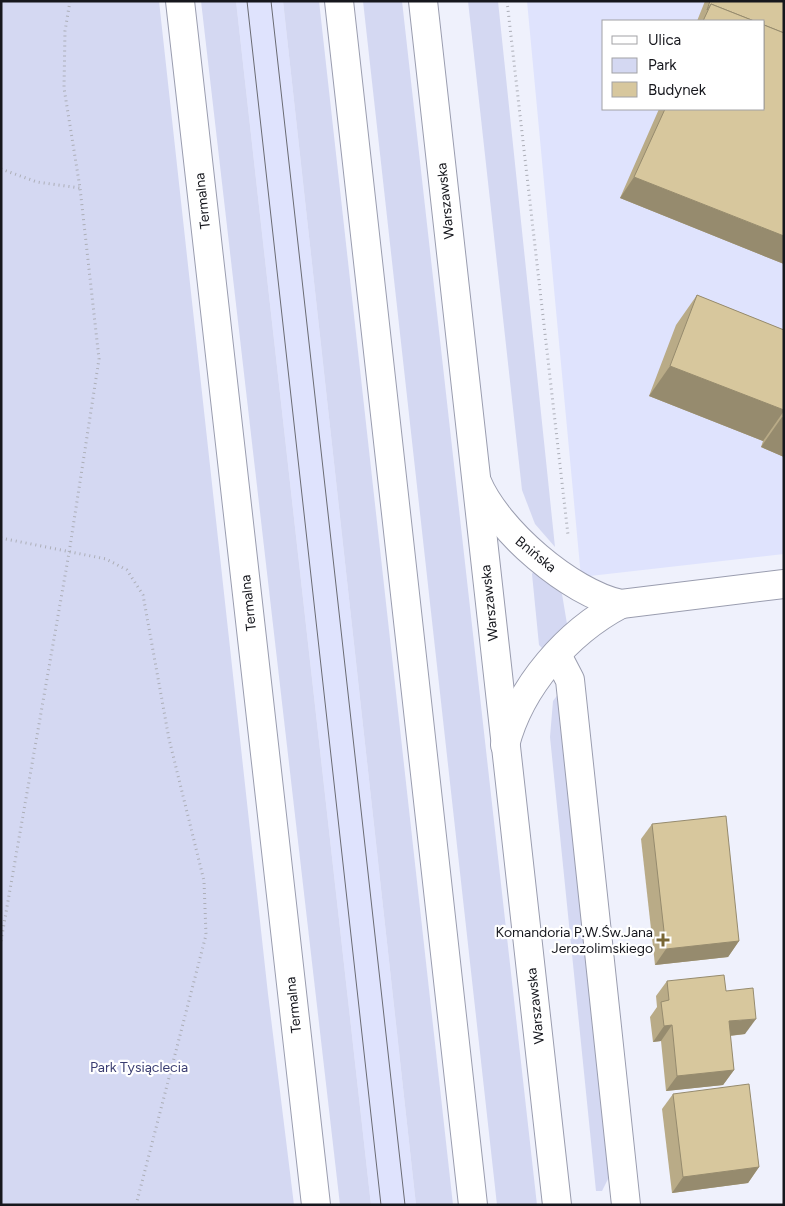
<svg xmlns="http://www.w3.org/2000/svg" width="785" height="1206" viewBox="0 0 785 1206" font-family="Figtree,sans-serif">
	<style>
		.built { fill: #dfe3fd; fill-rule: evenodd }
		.green { fill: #d4d8f2 }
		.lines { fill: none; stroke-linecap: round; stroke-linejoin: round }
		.street-casing { stroke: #9a9daf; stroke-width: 30 }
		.secondary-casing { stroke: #9a9daf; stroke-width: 30 }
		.path { stroke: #acaeb7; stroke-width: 3; stroke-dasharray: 1 4; stroke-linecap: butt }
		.street { stroke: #fff; stroke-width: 28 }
		.secondary { stroke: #fff; stroke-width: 28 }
		.tram { stroke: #6a6b73; stroke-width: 1 }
		.wall { fill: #b9ab87 }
		.shaded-wall { fill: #968b6e }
		.building { fill: #d7c79d; stroke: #968b6e }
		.poi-dot { fill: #796735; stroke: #fff; stroke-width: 2 }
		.labels { text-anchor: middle; stroke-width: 4.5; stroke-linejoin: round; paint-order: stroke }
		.street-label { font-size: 14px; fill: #16171d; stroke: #fff }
		.poi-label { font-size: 14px; fill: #16171d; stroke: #fff; text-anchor: end }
		.park-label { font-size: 14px; fill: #3a3d71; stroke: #fff }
	</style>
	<rect width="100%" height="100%" fill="#eff1fc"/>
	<g class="built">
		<path d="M236 1H283L416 1205H371Z"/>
		<path d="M527 1H784V554L581 577ZM604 21H764V109H604Z"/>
	</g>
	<g class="green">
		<path d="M1 1H159L268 994 294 1205H1Z"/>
		<path d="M201 1H236L371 1205H340Z"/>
		<path d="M283 1H319L453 1205H416Z"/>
		<path d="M363 1H402L537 1205H497Z"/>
		<path d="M468 1H498L555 547 535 524 522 490Z"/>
		<path d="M534 571 562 594 567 624 542 648 539 645 532 574Z"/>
		<path d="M559 693 610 1175 602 1191H596L550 737 553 701Z"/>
	</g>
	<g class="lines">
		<g class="street-casing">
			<g id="street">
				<path d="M180 1 316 1205"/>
				<path d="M477 482C497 530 570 593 621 604L784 584"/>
				<path d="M557 655 570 680 626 1205"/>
				<path d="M505 745C520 686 568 632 621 604"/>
			</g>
		</g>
		<g class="secondary-casing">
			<g id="secondary">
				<path d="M339 1 473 1205"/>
				<path d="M423 1 557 1205"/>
			</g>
		</g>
		<g class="path">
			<path d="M507 1 568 535"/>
			<path d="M1 169 37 182 80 188"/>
			<path d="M1 538 106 559 127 570 143 595 169 739 204 881 206 935 136 1205"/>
			<path d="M1 941 69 553 99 359 80 188 64 88 65 31 70 1"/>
		</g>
		<use href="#street" class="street"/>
		<use href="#secondary" class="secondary"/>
		<g class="tram">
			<path d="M247 1 381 1205"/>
			<path d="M271 1 405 1205"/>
		</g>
	</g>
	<g class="wall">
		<path d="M705 1H784V264L620 198 659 109H764V21H697Z"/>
		<path d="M697 295 784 330V457L761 447 763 441 649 396 676 325Z"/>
		<path d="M652 824 739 941 728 957 655 965 641 839Z"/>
		<path d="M667 981 726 991 745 1034 730 1036 734 1070 723 1085 666 1091 661 1041 653 1042 650 1017 657 1007 656 996Z"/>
		<path d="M673 1094 759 1167 748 1183 672 1193 662 1109Z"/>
	</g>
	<g class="shaded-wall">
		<path d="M634 177 784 236V264L620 198Z"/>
		<path d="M670 366 784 410V411L763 441 649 396Z"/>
		<path d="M782 417 784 418V457L761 447Z"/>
		<path d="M739 941 728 957 655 965 666 949Z"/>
		<path d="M756 1019 745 1034 718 1037 729 1021Z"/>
		<path d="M672 1025 661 1041 653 1042 664 1026Z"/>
		<path d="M734 1070 723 1085 666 1091 677 1076Z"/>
		<path d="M759 1167 748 1183 672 1193 683 1177Z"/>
	</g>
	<g class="building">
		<path d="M710 1H784V33L764 25V21H754L711 4 707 10Z"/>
		<path d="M711 4 754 21H703Z"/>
		<path d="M764 25 784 33V236L634 177 665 109H764Z"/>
		<path d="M697 295 784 330V410L670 366Z"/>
		<path d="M726 816 739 941 666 949 652 824Z"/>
		<path d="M724 975 726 991 753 988 756 1019 729 1021 734 1070 677 1076 672 1025 664 1026 661 1002 669 1000 667 981Z"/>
		<path d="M749 1084 759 1167 683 1177 673 1094Z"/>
	</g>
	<path class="poi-dot" d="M660.5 932.5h5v5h5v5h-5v5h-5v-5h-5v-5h5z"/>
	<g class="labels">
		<g class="street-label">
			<text transform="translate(202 201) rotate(-96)" y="5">Termalna</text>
			<text transform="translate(445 201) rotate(-96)" y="5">Warszawska</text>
			<text transform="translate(536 554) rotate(39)" y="5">Bnińska</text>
			<text transform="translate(248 603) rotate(-96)" y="5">Termalna</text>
			<text transform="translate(489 603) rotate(-96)" y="5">Warszawska</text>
			<text transform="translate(293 1005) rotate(-96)" y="5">Termalna</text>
			<text transform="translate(535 1006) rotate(-96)" y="5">Warszawska</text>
		</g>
		<g class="poi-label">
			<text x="653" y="937">Komandoria P.W.Św.Jana<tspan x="653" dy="16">Jerozolimskiego</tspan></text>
		</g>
		<g class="park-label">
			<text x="139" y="1072">Park Tysiąclecia</text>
		</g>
	</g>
	<rect width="785" height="1206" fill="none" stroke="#16171d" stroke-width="5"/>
	<rect x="602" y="20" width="162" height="90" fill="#ffffff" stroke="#a2a2a5"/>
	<rect x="612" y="36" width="25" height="8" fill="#ffffff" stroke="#a2a2a5"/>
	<text x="648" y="45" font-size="15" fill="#16171d">Ulica</text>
	<rect x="612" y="58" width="25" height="15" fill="#d4d8f2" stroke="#a2a2a5"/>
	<text x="648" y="70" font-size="15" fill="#16171d">Park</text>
	<rect x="612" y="82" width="25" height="15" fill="#d7c79d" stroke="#a2a2a5"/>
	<text x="648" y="95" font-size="15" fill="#16171d">Budynek</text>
</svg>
